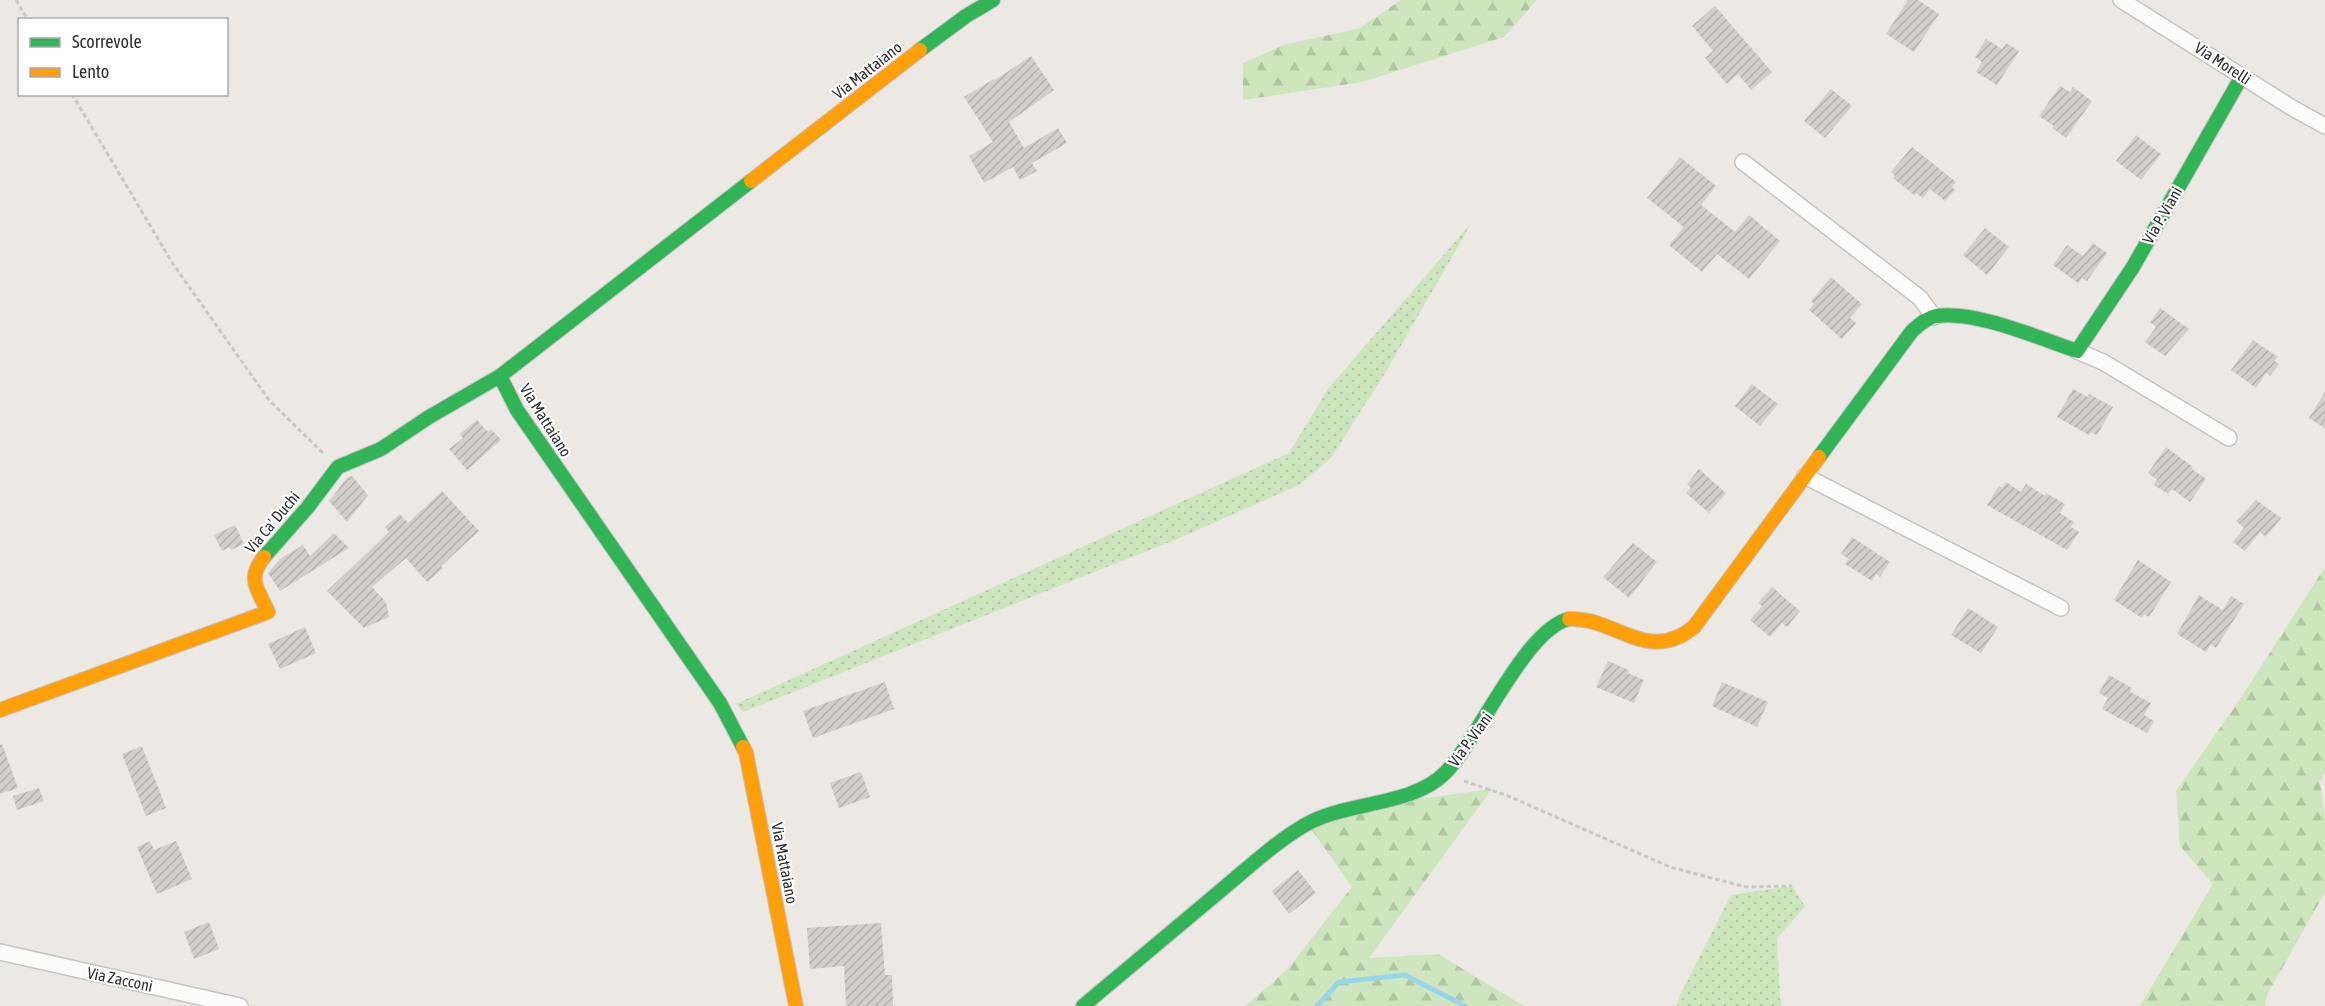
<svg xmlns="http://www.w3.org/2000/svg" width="2325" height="1006" viewBox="0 0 2325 1006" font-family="'Asap Condensed',sans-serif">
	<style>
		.grass { fill: url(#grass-dots) }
		.forest { fill: url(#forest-firs) }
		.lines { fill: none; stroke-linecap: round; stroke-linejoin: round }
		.stream { stroke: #99d6ec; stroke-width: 5 }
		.building { fill: url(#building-hatch) }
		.street-casing { stroke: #c5c4c5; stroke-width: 18 }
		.fast-casing { stroke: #c5c4c5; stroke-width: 16 }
		.slow-casing { stroke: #c5c4c5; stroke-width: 16 }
		.path { stroke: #c9c9c8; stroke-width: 3; stroke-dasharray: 4.5 3; stroke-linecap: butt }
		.street { stroke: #fcfcfb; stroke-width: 15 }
		.fast { stroke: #30b455; stroke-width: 14 }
		.slow { stroke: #ff9f0a; stroke-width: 14 }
		.labels { text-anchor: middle; stroke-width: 4.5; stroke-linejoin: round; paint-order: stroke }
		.street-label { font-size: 16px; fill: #2e2e2e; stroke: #fff }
	</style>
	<defs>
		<pattern id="grass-dots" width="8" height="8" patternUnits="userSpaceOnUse" patternTransform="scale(1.5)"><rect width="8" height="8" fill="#cee6be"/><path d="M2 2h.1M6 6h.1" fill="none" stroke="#b1c6a4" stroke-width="1.8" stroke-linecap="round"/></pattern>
		<pattern id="forest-firs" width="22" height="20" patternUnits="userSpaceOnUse" patternTransform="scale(1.5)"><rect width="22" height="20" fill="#cee6be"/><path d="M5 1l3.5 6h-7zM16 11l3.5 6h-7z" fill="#b1c6a4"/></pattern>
		<pattern id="building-hatch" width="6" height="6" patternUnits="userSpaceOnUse" patternTransform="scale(1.5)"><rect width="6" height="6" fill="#d1cecb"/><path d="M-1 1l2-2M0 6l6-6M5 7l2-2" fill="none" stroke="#b4b1af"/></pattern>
	</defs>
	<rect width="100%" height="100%" fill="#ece8e4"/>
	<g class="grass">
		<path d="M1472 222 1387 370 1331 458 1299 485 1177 539 743 712 736 704 1289 453 1328 389Z"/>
		<path d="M1792 886 1805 906 1777 939 1780 997 1782 1006H1677L1680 995 1731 895Z"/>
	</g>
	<g class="forest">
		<path d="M1401 0H1537L1504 37 1362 82 1243 100V63L1286 44 1358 29Z"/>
		<path d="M2325 567V772L2320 782 2325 816V892L2267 995 2265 1006H2140L2213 884 2180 846 2176 791 2238 702Z"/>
		<path d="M1492 789 1369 958 1438 954 1524 1006H1245L1287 970 1352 887 1307 823 1350 808Z"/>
	</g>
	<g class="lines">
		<path class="stream" d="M1317 1006 1339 982 1405 975 1465 1006"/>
	</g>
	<g class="building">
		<path d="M1908 0H1918L1939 14 1914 52 1886 34Z"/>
		<path d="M1715 6 1772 72 1751 90 1738 74 1727 84 1705 58 1713 51 1692 26Z"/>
		<path d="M1986 39 2002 49 2006 43 2019 51 1997 85 1976 72 1982 62 1975 57Z"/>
		<path d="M1031 56 1054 90 1009 122 1024 148 1058 128 1067 143 1032 163 1037 171 1020 180 1013 167 984 183 969 156 993 142 964 97 994 79 995 80Z"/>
		<path d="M2060 86 2070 92 2073 87 2092 101 2066 138 2052 128 2054 126 2039 116Z"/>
		<path d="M1831 89 1852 106 1825 138 1804 121Z"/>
		<path d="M2136 135 2161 154 2141 180 2116 161Z"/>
		<path d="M1912 147 1956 182 1952 187 1955 190 1945 201 1930 189 1923 198 1916 193 1914 195 1893 178 1895 176 1891 172Z"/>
		<path d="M1680 157 1716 186 1701 205 1735 232 1749 215 1780 241 1749 279 1717 254 1702 272 1669 245 1684 227 1647 198Z"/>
		<path d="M1985 228 2009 247 1987 275 1963 255Z"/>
		<path d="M2093 243 2107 253 2087 281 2082 278 2078 283 2053 265 2067 245 2083 256Z"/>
		<path d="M1831 277 1862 304 1850 318 1856 323 1842 339 1809 310 1814 304 1811 301Z"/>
		<path d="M2160 308 2189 329 2165 356 2145 342 2156 327 2150 322Z"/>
		<path d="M2253 340 2278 357 2274 361 2279 364 2270 376 2266 373 2256 388 2231 370Z"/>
		<path d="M1752 384 1778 404 1760 426 1735 406Z"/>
		<path d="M2073 389 2088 397 2089 394 2113 407 2097 435 2091 432 2089 435 2057 417Z"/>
		<path d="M2325 392V428L2309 418Z"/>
		<path d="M477 420 488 432 491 429 501 440 467 470 449 449 463 438 460 434Z"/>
		<path d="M2166 447 2193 467 2192 469 2206 479 2190 502 2172 489 2168 494 2154 485 2157 480 2148 473Z"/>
		<path d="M1699 469 1726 493 1709 513 1686 493 1691 488 1687 484Z"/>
		<path d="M352 476 368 495 347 522 329 501 347 478Z"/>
		<path d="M2006 482 2021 492 2026 484 2045 496 2046 493 2065 504 2060 513 2074 522 2071 527 2079 532 2067 550 1987 505 1999 486 2002 488Z"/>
		<path d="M442 491 479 531 441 566 443 568 427 582 406 558 372 587 386 602 389 617 364 628 327 591 389 532 385 527 400 514 408 523Z"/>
		<path d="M2256 500 2281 518 2266 537 2260 532 2245 551 2233 542 2244 528 2236 521Z"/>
		<path d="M235 525 244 544 231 550 230 547 222 551 214 535Z"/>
		<path d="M334 533 349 548 280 591 268 573 280 559 303 545 310 556Z"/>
		<path d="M1852 537 1890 562 1880 577 1876 574 1872 581 1845 564 1849 559 1841 554Z"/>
		<path d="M1633 543 1657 562 1629 598 1603 577Z"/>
		<path d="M2138 560 2171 582 2149 617 2144 614 2142 618 2114 600Z"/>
		<path d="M1772 587 1800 611 1787 627 1782 623 1770 637 1750 620 1762 606 1758 603Z"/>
		<path d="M2199 595 2223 610 2231 596 2244 604 2216 648 2211 644 2206 652 2177 634Z"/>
		<path d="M1968 608 1998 627 1981 653 1951 635Z"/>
		<path d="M305 627 316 653 280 669 268 644Z"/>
		<path d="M1608 661 1629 670 1628 673 1644 680 1634 703 1596 687Z"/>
		<path d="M2109 675 2132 688 2130 692 2151 703 2144 715 2154 721 2147 733 2102 709 2108 698 2099 693Z"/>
		<path d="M885 682 894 709 813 738 803 711Z"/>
		<path d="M1722 682 1768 702 1757 727 1712 706Z"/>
		<path d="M2 744 18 788 0 794V745Z"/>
		<path d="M142 746 166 808 146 816 122 754Z"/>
		<path d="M861 772 870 797 839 808 830 783Z"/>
		<path d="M39 788 44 801 17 810 13 796Z"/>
		<path d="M150 841 154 850 176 841 192 879 157 894 137 847Z"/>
		<path d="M1298 870 1316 893 1289 914 1272 891Z"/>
		<path d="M209 922 219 949 194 959 184 932Z"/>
		<path d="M881 923 885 975H892L893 1006H846L844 966 810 969 807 928Z"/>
	</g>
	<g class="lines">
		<g class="street-casing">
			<g id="street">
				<path d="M2121 0 2289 106 2325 126"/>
				<path d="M1743 162 1920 298 1934 317"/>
				<path d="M2077 351 2103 362 2229 438"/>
				<path d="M1805 476 2061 608"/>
				<path d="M0 952 240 1006"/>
			</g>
		</g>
		<g class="fast-casing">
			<g id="fast">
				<path d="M920 50 966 16 993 0"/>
				<path d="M500 376 517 410 720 703 743 747"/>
				<path d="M1819 457 1912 331C1919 325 1926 318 1936 316 1975 310 2039 338 2077 351L2133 267 2242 76"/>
				<path d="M264 557 308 507 338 467 381 449 429 417 500 376 751 181"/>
				<path d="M1083 1006C1128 968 1174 930 1219 892 1247 869 1274 843 1305 825 1346 801 1411 807 1445 773 1479 739 1525 629 1569 619"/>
			</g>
		</g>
		<g class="slow-casing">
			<g id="slow">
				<path d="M751 181 920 50"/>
				<path d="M1569 619C1616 617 1647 665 1694 627L1819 457"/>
				<path d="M0 710 268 612C258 589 246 579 264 557"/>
				<path d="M743 747 746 753 796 1006"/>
			</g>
		</g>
		<g class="path">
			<path d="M16 0 28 20"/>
			<path d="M72 94 173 264 269 400 325 455"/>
			<path d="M1464 781 1508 796 1670 867 1746 887 1792 886"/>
		</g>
		<use href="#street" class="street"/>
		<use href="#fast" class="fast"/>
		<use href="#slow" class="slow"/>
	</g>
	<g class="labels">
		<g class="street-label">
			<text transform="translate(2223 63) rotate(33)" y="6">Via Morelli</text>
			<text transform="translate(867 70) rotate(-38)" y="6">Via Mattaiano</text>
			<text transform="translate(2162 215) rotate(-60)" y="6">Via P. Viani</text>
			<text transform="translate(546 420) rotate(58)" y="6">Via Mattaiano</text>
			<text transform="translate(272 522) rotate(-50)" y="6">Via Ca' Duchi</text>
			<text transform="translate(1470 739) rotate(-54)" y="6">Via P. Viani</text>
			<text transform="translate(785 863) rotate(79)" y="6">Via Mattaiano</text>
			<text transform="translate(120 979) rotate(12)" y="6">Via Zacconi</text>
		</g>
	</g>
	<rect x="18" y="18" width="210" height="78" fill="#ffffff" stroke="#ababab" stroke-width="1.5"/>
	<rect x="30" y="38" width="30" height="9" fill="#30b455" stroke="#ababab" stroke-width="1.5"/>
	<text x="72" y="48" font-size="18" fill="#2e2e2e">Scorrevole</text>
	<rect x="30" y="68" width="30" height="9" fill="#ff9f0a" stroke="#ababab" stroke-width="1.5"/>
	<text x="72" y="78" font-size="18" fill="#2e2e2e">Lento</text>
</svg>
